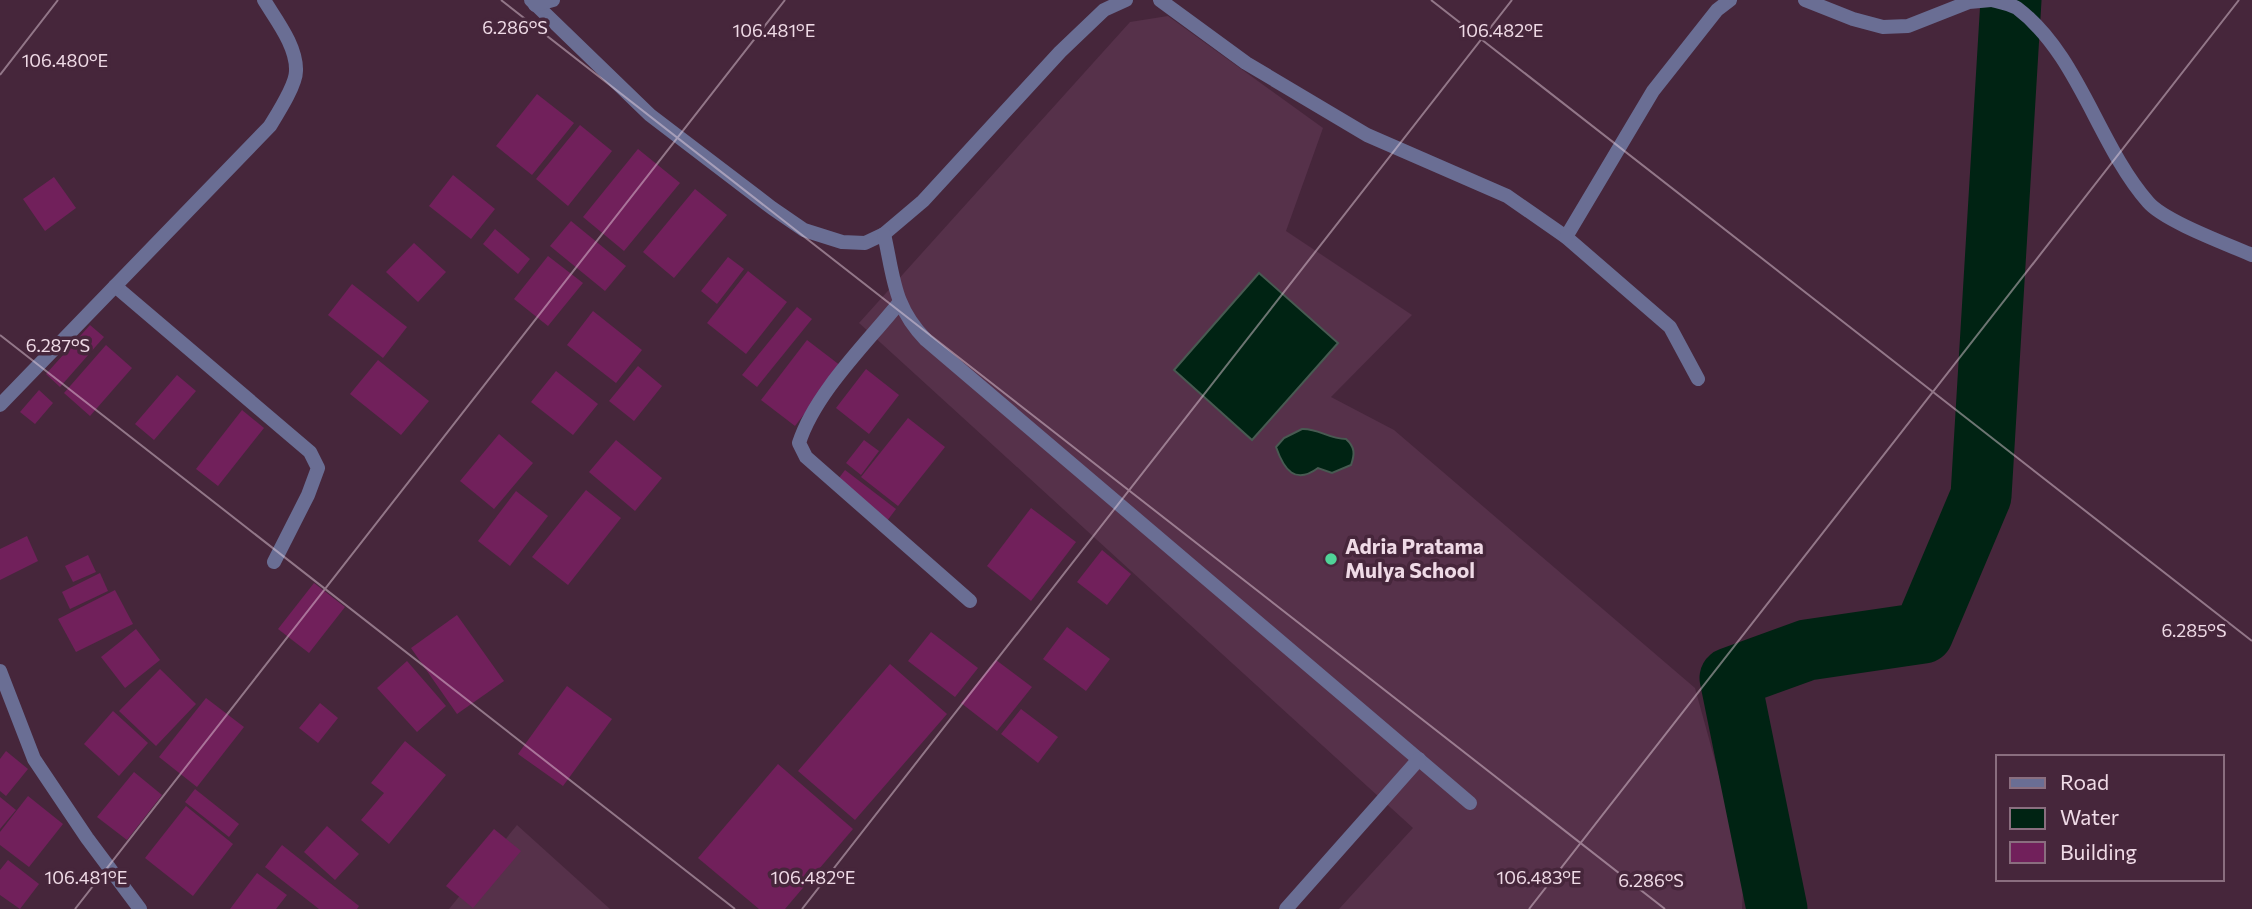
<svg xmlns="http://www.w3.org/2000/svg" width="2252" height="909" viewBox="0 0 2252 909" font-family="Commissioner,sans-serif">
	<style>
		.built { fill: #56314a }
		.water { fill: #002313; stroke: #485a52; stroke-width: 2 }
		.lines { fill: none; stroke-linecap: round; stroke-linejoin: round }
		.river { stroke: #002313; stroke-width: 61 }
		.building { fill: #71205b }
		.street { stroke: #6a6e94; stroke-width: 14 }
		.ticks { fill: none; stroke: #efdae6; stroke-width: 2; stroke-opacity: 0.45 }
		.poi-dot { fill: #50d398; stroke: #46263b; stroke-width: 2.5 }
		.labels { text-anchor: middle; stroke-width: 7; stroke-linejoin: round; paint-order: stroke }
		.poi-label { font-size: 21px; font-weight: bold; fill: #efdae6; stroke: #46263b; text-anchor: start }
		.ticks-label { font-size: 18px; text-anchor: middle; fill: #efdae6; stroke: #46263b; stroke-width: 7; stroke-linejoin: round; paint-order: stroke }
	</style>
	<rect width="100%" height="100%" fill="#46263b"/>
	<g class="built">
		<path d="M1168 16 1323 128 1286 231 1412 315 1331 397 1394 430 1695 688 1744 866 1742 909H1339L1413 828 859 323 1130 22Z"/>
		<path d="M517 825 610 909H449Z"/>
	</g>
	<g class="water">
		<path d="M1259 273 1338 343 1252 440 1174 370Z"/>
		<path d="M1302 429C1318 428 1328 439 1346 439 1355 447 1355 454 1351 465L1332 473 1318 468C1295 485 1284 470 1276 447L1284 438Z"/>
	</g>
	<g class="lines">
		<path class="river" d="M1777 909 1730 678 1807 650 1923 633 1981 496 2011 0"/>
	</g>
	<g class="building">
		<path d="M537 94 574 123 532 175 496 146Z"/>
		<path d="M580 125 612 151 568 206 536 179Z"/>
		<path d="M638 149 680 183 624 251 583 217Z"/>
		<path d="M453 175 495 209 471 239 429 206Z"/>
		<path d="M54 177 76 208 45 231 23 199Z"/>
		<path d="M695 189 727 215 674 278 643 252Z"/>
		<path d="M571 221 626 266 605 291 550 246Z"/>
		<path d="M495 229 530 259 518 274 483 244Z"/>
		<path d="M414 243 446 272 418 302 386 272Z"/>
		<path d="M548 256 583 283 548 326 514 299Z"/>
		<path d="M728 257 744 269 717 304 701 291Z"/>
		<path d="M748 271 787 302 746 354 707 323Z"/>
		<path d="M352 284 407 327 383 358 328 315Z"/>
		<path d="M797 307 812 319 757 387 742 375Z"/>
		<path d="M593 311 642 350 616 383 567 345Z"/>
		<path d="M90 325 104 337 60 387 46 374Z"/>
		<path d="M807 340 841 366 795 426 761 400Z"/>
		<path d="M106 345 132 368 90 416 64 393Z"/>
		<path d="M378 360 429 401 401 435 350 394Z"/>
		<path d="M638 366 662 386 634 421 609 401Z"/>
		<path d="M866 369 899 395 869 434 836 408Z"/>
		<path d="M556 371 598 404 573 435 531 402Z"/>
		<path d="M177 375 196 391 154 440 135 424Z"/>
		<path d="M39 390 53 403 35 424 20 412Z"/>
		<path d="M242 410 264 428 218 486 196 469Z"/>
		<path d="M908 418 945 447 898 506 861 477Z"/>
		<path d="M499 434 533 463 494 509 460 481Z"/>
		<path d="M616 440 662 478 635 511 589 472Z"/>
		<path d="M864 440 879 451 861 475 846 463Z"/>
		<path d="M845 470 896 509 887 521 836 482Z"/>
		<path d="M586 490 621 518 568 585 532 557Z"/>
		<path d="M516 491 548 516 510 566 478 541Z"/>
		<path d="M1031 508 1076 542 1031 601 987 566Z"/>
		<path d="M27 536 38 561 0 580V549Z"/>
		<path d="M1102 550 1131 574 1107 605 1077 582Z"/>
		<path d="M88 555 96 572 73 582 65 566Z"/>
		<path d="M100 573 108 591 70 609 62 592Z"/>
		<path d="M314 583 345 607 309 653 278 629Z"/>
		<path d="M115 590 133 624 76 652 58 619Z"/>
		<path d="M457 615 504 681 457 714 411 648Z"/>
		<path d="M1067 627 1110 659 1086 691 1043 659Z"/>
		<path d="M136 629 160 660 125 688 101 657Z"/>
		<path d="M931 632 978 668 955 697 908 661Z"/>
		<path d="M996 660 1032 687 997 731 961 703Z"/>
		<path d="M407 661 446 706 417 732 377 688Z"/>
		<path d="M890 664 947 714 855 820 798 771Z"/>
		<path d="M160 669 196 704 156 746 119 711Z"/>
		<path d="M567 686 612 719 563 786 518 754Z"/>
		<path d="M206 698 244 727 197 787 159 757Z"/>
		<path d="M320 703 338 718 318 743 299 728Z"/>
		<path d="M1021 709 1058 737 1038 763 1001 734Z"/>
		<path d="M113 711 148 743 119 776 84 744Z"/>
		<path d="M405 741 446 775 389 844 361 820 384 793 371 783Z"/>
		<path d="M6 751 28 769 6 796 0 791V759Z"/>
		<path d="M778 764 853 829 785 909H759L698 858Z"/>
		<path d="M134 772 162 795 127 840 97 817Z"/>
		<path d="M195 789 239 824 229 837 185 802Z"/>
		<path d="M28 796 63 824 29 867 0 845V832Z"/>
		<path d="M0 797 16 810 0 829Z"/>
		<path d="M186 806 233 844 193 896 145 858Z"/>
		<path d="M327 826 359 854 335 880 304 852Z"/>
		<path d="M494 829 521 851 473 908 446 886Z"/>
		<path d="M282 845 359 906 357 909H319L265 867Z"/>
		<path d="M8 860 39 884 20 909 0 895V870Z"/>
		<path d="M257 873 287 895 276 909H230Z"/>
	</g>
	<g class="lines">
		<g class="street">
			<path d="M531 0 650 115 772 208 804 230 842 242 865 243 884 234 923 201 1060 52 1104 10 1126 0"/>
			<path d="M1160 0 1246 63 1367 135 1507 196 1566 237 1670 327 1698 379"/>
			<path d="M1805 0 1853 19 1883 27 1908 26 1969 2 1991 0"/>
			<path d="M1992 0C2000 2 2010 4 2017 8 2079 55 2098 145 2148 202 2164 221 2227 244 2252 255"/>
			<path d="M535 5 553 0"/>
			<path d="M884 234C894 278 893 306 926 340L1470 803"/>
			<path d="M1566 237 1653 91 1717 10 1730 0"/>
			<path d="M115 286 310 452 318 468 308 495 274 562"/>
			<path d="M899 303C866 344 815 393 799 443L806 457 970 601"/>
			<path d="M0 405 270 126C278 113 296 85 296 71 297 46 276 20 264 0"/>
			<path d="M0 671 34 759 87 838 140 909"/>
			<path d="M1286 909 1419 759"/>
		</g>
	</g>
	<path class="ticks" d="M501 0 1665 909M1431 0 2252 641M0 75 58 0M0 335 735 909M75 909 785 0M802 909 1512 0M1529 909 2239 0"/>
	<circle class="poi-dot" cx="1331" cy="559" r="7"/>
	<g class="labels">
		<g class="poi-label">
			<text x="1345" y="554">Adria Pratama<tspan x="1345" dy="24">Mulya School</tspan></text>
		</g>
	</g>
	<g class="ticks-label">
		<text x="515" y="34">6.286°S</text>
		<text x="774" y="37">106.481°E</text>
		<text x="1501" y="37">106.482°E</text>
		<text x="65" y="67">106.480°E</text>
		<text x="58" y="352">6.287°S</text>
		<text x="2194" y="637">6.285°S</text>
		<text x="86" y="884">106.481°E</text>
		<text x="813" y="884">106.482°E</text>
		<text x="1539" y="884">106.483°E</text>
		<text x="1651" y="887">6.286°S</text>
	</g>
	<rect x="1996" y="755" width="228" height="126" fill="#46263b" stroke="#8a6e7f" stroke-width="2"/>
	<rect x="2010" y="778" width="35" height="10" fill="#6a6e94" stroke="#8a6e7f" stroke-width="2"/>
	<text x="2060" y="790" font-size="21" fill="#efdae6">Road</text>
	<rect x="2010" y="808" width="35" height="21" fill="#002313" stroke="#8a6e7f" stroke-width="2"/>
	<text x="2060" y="825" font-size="21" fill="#efdae6">Water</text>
	<rect x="2010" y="842" width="35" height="21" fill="#71205b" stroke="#8a6e7f" stroke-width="2"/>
	<text x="2060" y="860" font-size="21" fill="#efdae6">Building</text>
</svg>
